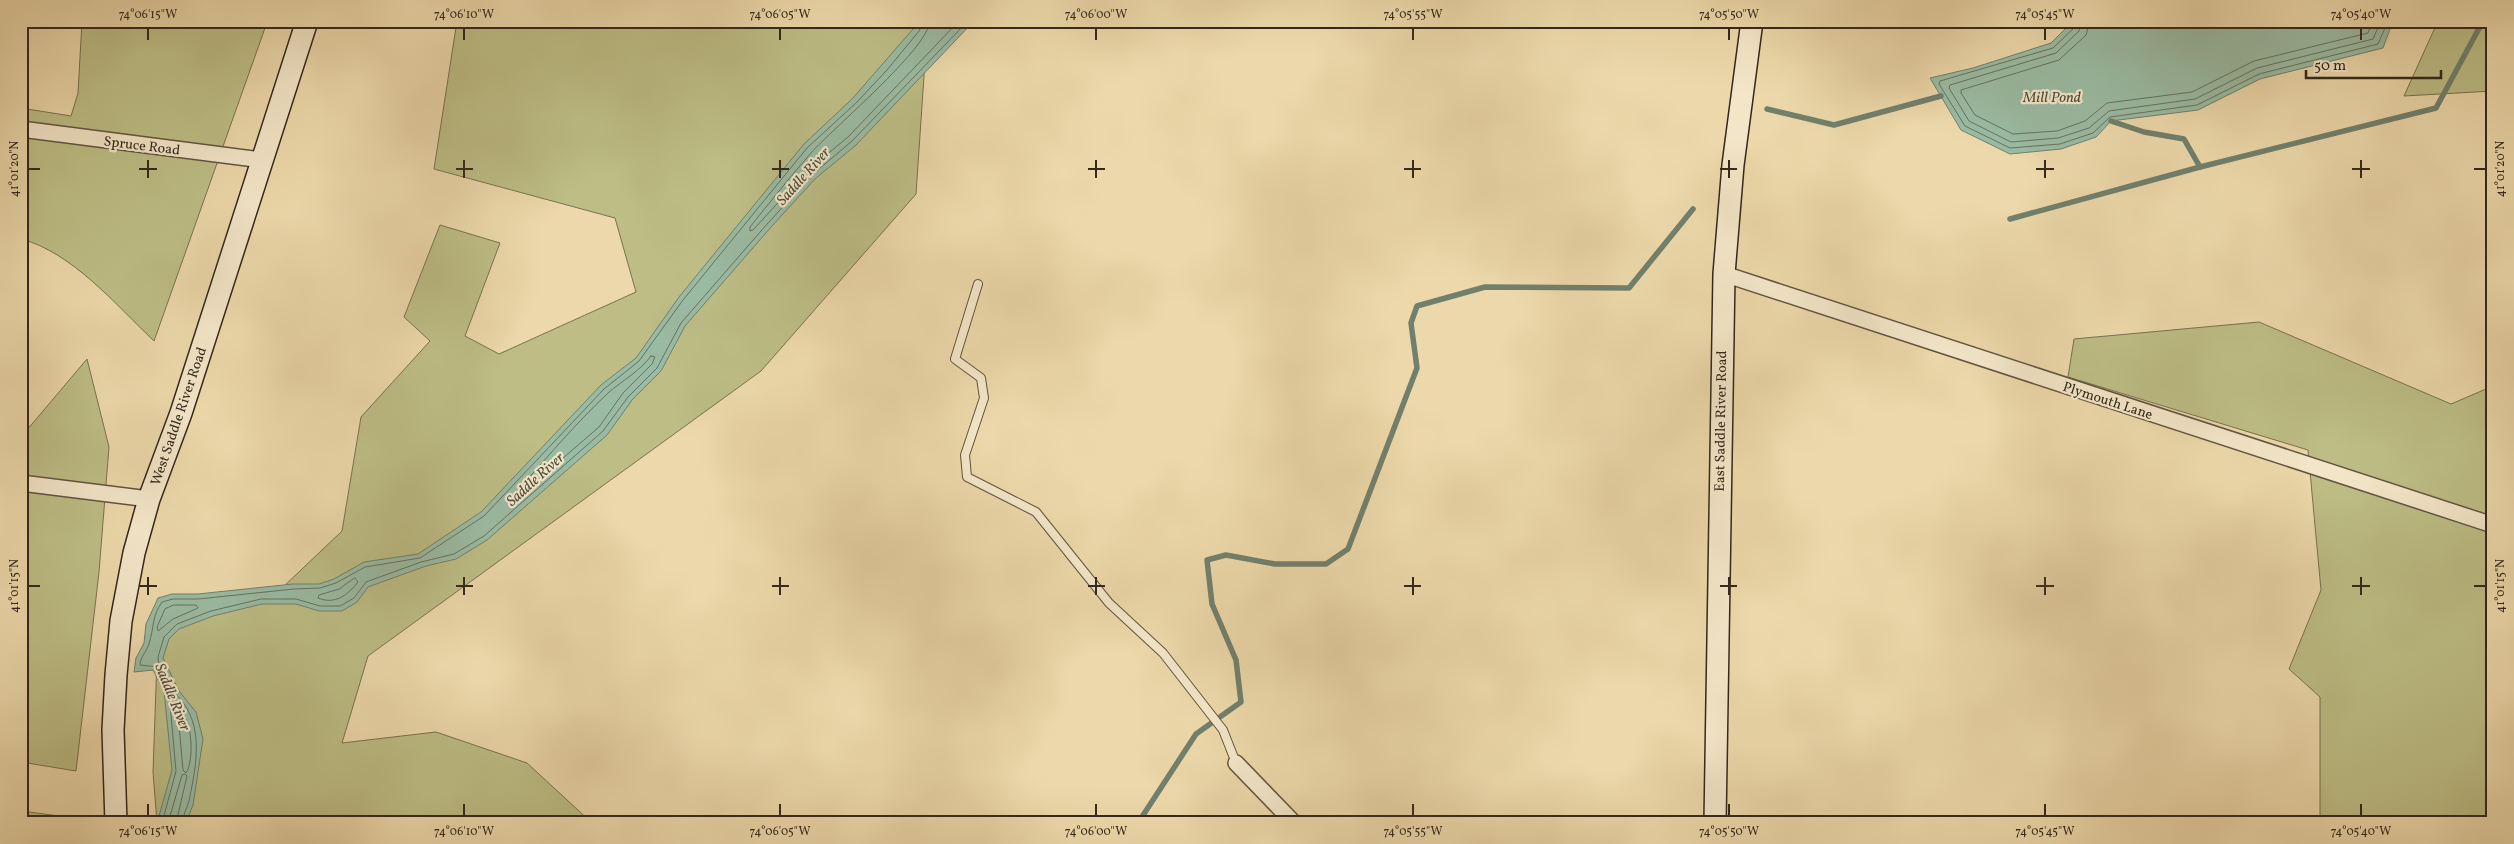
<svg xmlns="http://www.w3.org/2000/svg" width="2514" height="844" viewBox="0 0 2514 844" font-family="Vollkorn,serif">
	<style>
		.green { fill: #bdbd85; stroke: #787250 }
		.water { fill: #9abba3; stroke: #71806d }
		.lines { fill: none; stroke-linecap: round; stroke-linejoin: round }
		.shore { stroke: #667260; stroke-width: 1 }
		.stream { stroke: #71806d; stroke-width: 5.5 }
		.lane-casing { stroke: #615440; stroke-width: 10 }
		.street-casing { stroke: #615440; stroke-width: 18 }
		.secondary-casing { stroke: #33281c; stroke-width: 24 }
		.lane { stroke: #f3e6c8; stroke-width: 8 }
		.street { stroke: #f3e6c8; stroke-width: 15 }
		.secondary { stroke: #f3e6c8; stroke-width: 21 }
		.ticks { fill: none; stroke: #33281c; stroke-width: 2 }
		.labels { text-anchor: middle; stroke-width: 4.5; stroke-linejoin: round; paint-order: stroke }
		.street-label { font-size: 14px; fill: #33281c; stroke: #f3e6c8 }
		.water-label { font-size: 15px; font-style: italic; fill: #4d4d3e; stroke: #f3e6c8 }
		.neatline { fill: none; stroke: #33281c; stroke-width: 2 }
		.ticks-label { font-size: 12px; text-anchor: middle; fill: #33281c }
	</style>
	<rect width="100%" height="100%" fill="#ecd8aa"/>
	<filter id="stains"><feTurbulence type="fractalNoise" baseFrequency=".004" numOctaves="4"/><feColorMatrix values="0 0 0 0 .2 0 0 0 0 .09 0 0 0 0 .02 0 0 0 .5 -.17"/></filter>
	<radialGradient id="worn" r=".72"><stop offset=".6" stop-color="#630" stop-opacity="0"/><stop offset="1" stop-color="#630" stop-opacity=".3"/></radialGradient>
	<g class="green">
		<path d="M82 21H247L265 28 154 341C117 306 72 252 21 239V108L71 116 78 93Z"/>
		<path d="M457 21H959L925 61 916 194 761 371 368 656 342 743 436 732 527 763 592 823H157L153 772 158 630 282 588 342 531 361 417 430 341 404 317 440 225 500 243 465 336 499 354 636 292 615 218 434 169Z"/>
		<path d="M2438 21H2493V91L2404 96Z"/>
		<path d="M2259 322 2451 404 2493 386V823H2320V697L2289 669 2321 590 2308 450 2068 377 2074 339Z"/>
		<path d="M87 359 109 447 99 572 76 771 21 762V437Z"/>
		<path d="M21 811 82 819V823H21Z"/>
	</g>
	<g class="water">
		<path d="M920 21H974L856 145 815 179 772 226 685 326 661 371 632 400 607 435 487 540 456 559 426 566 368 587 357 602 342 611H319L296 604H262L213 616 179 629 169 639 163 658 179 691 196 712 203 739 193 805 186 823H157L172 770 164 691 153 670 134 672 136 658 144 643 146 624 158 598 172 594H198L293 584H319L334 579 364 562 418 554 481 512 601 385 636 358 679 297 804 144 853 98Z"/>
		<path d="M2073 21H2393L2383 48 2260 79 2198 110 2111 121 2096 137 2061 149 2010 154 1961 130 1930 78 1973 68 2051 43Z"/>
	</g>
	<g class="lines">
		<g class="shore">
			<path d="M924 21 919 31 887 70 857 102 807 148 683 300 639 361 604 389 484 516 420 558 365 567 336 583 320 588 294 589 198 599H173L162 602C152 616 154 628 149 644 147 651 140 657 140 665L159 667 158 657 164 637 177 624 211 611 261 599H296L320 606H340L354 598 366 582 421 562 454 554 484 536 603 431 628 397 657 368 681 323 768 223 812 175 852 141 968 21"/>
			<path d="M930 21C929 48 832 129 811 153 790 177 770 202 750 227V231L753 230 807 171 848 137 959 21"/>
			<path d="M2076 21 2075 27 2053 48 1940 81 1939 84 1965 126 2010 148 2060 144 2093 133 2110 117 2197 105 2259 74 2378 44 2388 21"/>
			<path d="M2082 21 2079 31 2056 53 1950 85 1949 88 1969 121 2011 142 2058 138 2089 128 2109 111 2195 99 2257 68 2373 39 2381 21"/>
			<path d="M2090 21 2086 35 2059 60 1961 90V93L1975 115 2013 134 2057 131 2085 121 2107 103 2192 92 2254 61 2368 33 2373 21"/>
			<path d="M651 356 655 357 652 364 623 393 599 427 519 496H516V492C546 459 575 424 608 393 623 380 640 371 651 356Z"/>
			<path d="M355 578 358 582C348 595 335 605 318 598L319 595 339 589Z"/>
			<path d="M174 605H196L198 608 173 619 158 631 157 627 165 609Z"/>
			<path d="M180 712C193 719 194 762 186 773L183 770 178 714Z"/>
			<path d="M162 823 176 771 169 693 171 690C206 718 197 762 189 801 187 808 183 815 182 823"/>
			<path d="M168 823 182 775 185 774 187 776 176 823"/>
		</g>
		<g class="stream">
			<path d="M1767 109 1834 125 1941 96"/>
			<path d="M2111 121 2144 132 2184 139 2200 167 2436 108 2483 21"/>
			<path d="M2010 219 2200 167"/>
			<path d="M1138 823 1196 734 1241 702 1236 660 1212 604 1207 560 1226 555 1275 564H1326L1348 549 1417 368 1411 323 1417 306 1485 287 1629 288 1693 209"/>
		</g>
		<g class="lane-casing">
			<path id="lane" d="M978 284 955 359 981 378 984 398 965 455 967 477 1036 512 1109 603 1163 653 1223 730 1236 763"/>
		</g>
		<g class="street-casing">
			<g id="street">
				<path d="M21 129 262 160"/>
				<path d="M1724 274 2493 525"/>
				<path d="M21 483 149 499"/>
				<path d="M1236 763 1294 823"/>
			</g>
		</g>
		<g class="secondary-casing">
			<g id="secondary">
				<path d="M116 823 113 730 116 675 121 621 134 553 149 499 181 413 307 21"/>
				<path d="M1715 823 1724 274 1733 165 1752 21"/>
			</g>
		</g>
		<use href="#lane" class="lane"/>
		<use href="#street" class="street"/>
		<use href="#secondary" class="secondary"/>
	</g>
	<path class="ticks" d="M148 28V40M464 28V40M780 28V40M1096 28V40M1413 28V40M1729 28V40M2045 28V40M2361 28V40M148 160V178M464 160V178M780 160V178M1096 160V178M1413 160V178M1729 160V178M2045 160V178M2361 160V178M28 169H40M139 169H157M456 169H473M772 169H789M1088 169H1105M1404 169H1421M1720 169H1737M2036 169H2054M2352 169H2370M2474 169H2486M148 577V595M464 577V595M780 577V595M1096 577V595M1413 577V595M1729 577V595M2045 577V595M2361 577V595M28 586H40M139 586H157M456 586H473M772 586H789M1088 586H1105M1404 586H1421M1720 586H1737M2036 586H2054M2352 586H2370M2474 586H2486M148 804V816M464 804V816M780 804V816M1096 804V816M1413 804V816M1729 804V816M2045 804V816M2361 804V816"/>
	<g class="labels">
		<g class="street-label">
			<text transform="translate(142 145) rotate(7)" y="5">Spruce Road</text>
			<text transform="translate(2108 400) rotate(18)" y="5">Plymouth Lane</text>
			<text transform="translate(178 416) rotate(-71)" y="5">West Saddle River Road</text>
			<text transform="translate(1720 421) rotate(-89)" y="5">East Saddle River Road</text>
		</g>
		<g class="water-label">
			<text x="2052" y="102">Mill Pond</text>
			<text transform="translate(803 176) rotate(-48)" y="5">Saddle River</text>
			<text transform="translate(535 479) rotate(-42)" y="5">Saddle River</text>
			<text transform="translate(173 697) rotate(68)" y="5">Saddle River</text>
		</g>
	</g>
	<rect width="2514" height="844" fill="none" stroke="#ecd8aa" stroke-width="55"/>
	<path d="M2306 70v8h135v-8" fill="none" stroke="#33281c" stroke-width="2.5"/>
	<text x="2314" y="70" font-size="15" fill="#33281c" stroke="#f3e6c8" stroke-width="4" paint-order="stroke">50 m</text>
	<rect x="28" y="28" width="2458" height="788" class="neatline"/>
	<g class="ticks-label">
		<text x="148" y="18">74°06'15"W</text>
		<text x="464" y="18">74°06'10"W</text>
		<text x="780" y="18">74°06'05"W</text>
		<text x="1096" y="18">74°06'00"W</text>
		<text x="1413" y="18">74°05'55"W</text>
		<text x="1729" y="18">74°05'50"W</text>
		<text x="2045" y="18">74°05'45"W</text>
		<text x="2361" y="18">74°05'40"W</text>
		<text transform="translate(14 169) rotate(-90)" y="4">41°01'20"N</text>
		<text transform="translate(2500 169) rotate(-90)" y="4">41°01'20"N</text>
		<text transform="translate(14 586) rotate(-90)" y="4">41°01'15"N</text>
		<text transform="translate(2500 586) rotate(-90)" y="4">41°01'15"N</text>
		<text x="148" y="835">74°06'15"W</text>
		<text x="464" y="835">74°06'10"W</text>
		<text x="780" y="835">74°06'05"W</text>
		<text x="1096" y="835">74°06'00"W</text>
		<text x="1413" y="835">74°05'55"W</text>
		<text x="1729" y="835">74°05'50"W</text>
		<text x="2045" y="835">74°05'45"W</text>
		<text x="2361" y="835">74°05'40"W</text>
	</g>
	<rect width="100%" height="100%" filter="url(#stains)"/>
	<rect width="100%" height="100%" fill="url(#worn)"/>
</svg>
